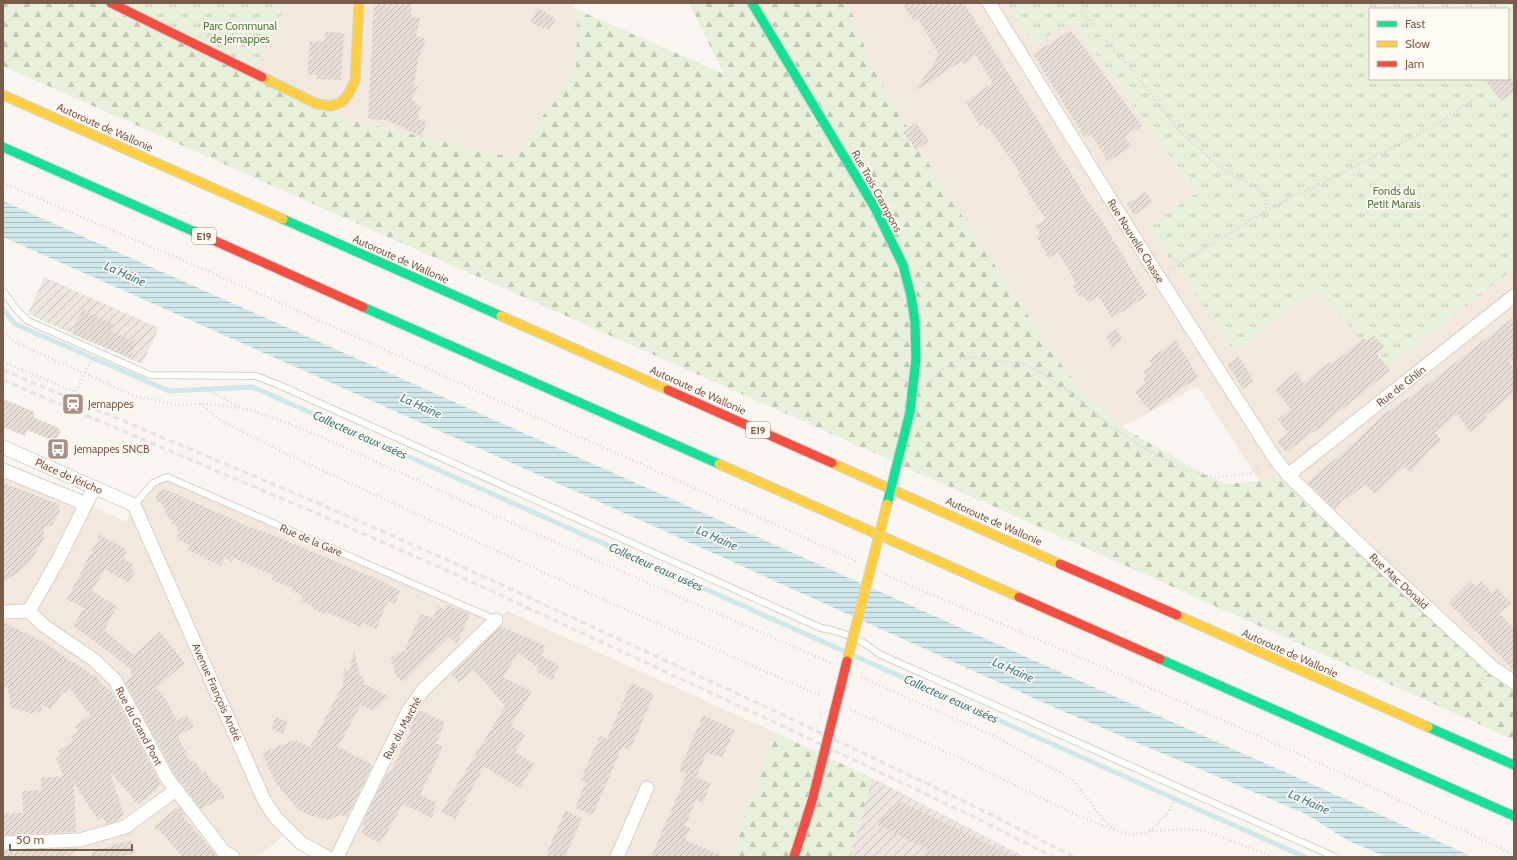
<svg xmlns="http://www.w3.org/2000/svg" width="1517" height="860" viewBox="0 0 1517 860" font-family="Cabin,sans-serif">
	<style>
		.residential { fill: #f2e8de }
		.industrial { fill: url(#industrial-furrows) }
		.forest { fill: url(#forest-firs) }
		.park { fill: url(#park-tufts); fill-rule: evenodd }
		.water { fill: url(#water-rules) }
		.lines { fill: none; stroke-linecap: round; stroke-linejoin: round }
		.stream { stroke: #d0e8ea; stroke-width: 5 }
		.building { fill: url(#building-hatch) }
		.lane-casing { stroke: #d7d1cb; stroke-width: 8 }
		.street-casing { stroke: #d7d1cb; stroke-width: 15 }
		.fast-casing { stroke: #d9d2cb; stroke-width: 11 }
		.slow-casing { stroke: #d9d2cb; stroke-width: 11 }
		.jam-casing { stroke: #d9d2cb; stroke-width: 11 }
		.path { stroke: #dcd5d0; stroke-width: 2.5; stroke-dasharray: 1 3; stroke-linecap: butt }
		.lane { stroke: #fefefd; stroke-width: 6 }
		.street { stroke: #fefefd; stroke-width: 13 }
		.fast { stroke: #16e098; stroke-width: 9 }
		.slow { stroke: #ffcf43; stroke-width: 9 }
		.jam { stroke: #f24e42; stroke-width: 9 }
		.rail { stroke: #e6e3e7; stroke-width: 3; stroke-dasharray: 6 4; stroke-linecap: butt }
		.fast-bridge-casing { stroke: #d9d2cb; stroke-width: 11; stroke-linecap: butt }
		.slow-bridge-casing { stroke: #d9d2cb; stroke-width: 11; stroke-linecap: butt }
		.jam-bridge-casing { stroke: #d9d2cb; stroke-width: 11; stroke-linecap: butt }
		.fast-bridge { stroke: #16e098; stroke-width: 9 }
		.slow-bridge { stroke: #ffcf43; stroke-width: 9 }
		.jam-bridge { stroke: #f24e42; stroke-width: 9 }
		.labels { text-anchor: middle; stroke-width: 3.5; stroke-linejoin: round; paint-order: stroke }
		.shield { fill: #fffaf3; stroke: #a28b7f; stroke-width: 1 }
		.shield-label { font-size: 10px; font-weight: bold; fill: #7a5c4d }
		.park-label { font-size: 11px; fill: #537a41; stroke: #fffaf3 }
		.street-label { font-size: 11px; fill: #7a5c4d; stroke: #fffaf3 }
		.poi-label { font-size: 11px; fill: #7a5c4d; stroke: #fffaf3; text-anchor: start }
		.water-label { font-size: 12px; font-style: italic; fill: #437c86; stroke: #fffaf3 }
	</style>
	<defs>
		<pattern id="industrial-furrows" width="10" height="10" patternUnits="userSpaceOnUse"><rect width="10" height="10" fill="#ede5e0"/><path d="M-1 1l2-2M0 10L10 0M9 11l2-2" fill="none" stroke="#c5bdb8"/></pattern>
		<pattern id="forest-firs" width="22" height="20" patternUnits="userSpaceOnUse"><rect width="22" height="20" fill="#e7f0db"/><path d="M5 1l3.5 6h-7zM16 11l3.5 6h-7z" fill="#c0c6b4"/></pattern>
		<pattern id="park-tufts" width="24" height="20" patternUnits="userSpaceOnUse"><rect width="24" height="20" fill="#e7f0db"/><path d="M3 7l-1-3M5 7V3M7 7l1-3M15 17l-1-3M17 17v-4M19 17l1-3" fill="none" stroke="#c0c6b4"/></pattern>
		<pattern id="water-rules" width="6" height="5" patternUnits="userSpaceOnUse"><rect width="6" height="5" fill="#d0e8ea"/><path d="M0 2.5h6" fill="none" stroke="#aebfc0"/></pattern>
		<pattern id="building-hatch" width="6" height="6" patternUnits="userSpaceOnUse"><rect width="6" height="6" fill="#e6ded7"/><path d="M-1 1l2-2M0 6l6-6M5 7l2-2" fill="none" stroke="#bfb7b1"/></pattern>
	</defs>
	<rect width="100%" height="100%" fill="#f9f5f0"/>
	<g class="residential">
		<path d="M287 3H571L578 10 576 68 514 158 346 119 254 72Z"/>
		<path d="M848 3H1006L1034 45 1072 21 1196 194 1316 287 1386 368 1514 269V682L1289 475 1259 481 1198 386 1122 427 1079 388 1053 353 937 178 873 69Z"/>
		<path d="M3 464 126 522 134 505 153 483 167 477 496 620 507 611 776 733 741 825 736 857H327L288 831 268 849 254 857H3Z"/>
	</g>
	<g class="industrial">
		<path d="M44 277 159 328 142 364 28 314Z"/>
		<path d="M872 778 1025 857H850Z"/>
	</g>
	<g class="forest">
		<path d="M3 3H111L346 119 514 158 576 68 578 10 724 74 689 3H848L873 69 937 178 1053 353 1079 388 1122 427 1201 473 1226 484 1259 481 1288 475 1514 682V740L841 438 3 66Z"/>
		<path d="M776 733 872 778 850 857H736L741 825Z"/>
	</g>
	<g class="park">
		<path d="M119 3H287L254 72Z"/>
		<path d="M1006 3H1514V269L1386 368 1316 288 1236 352 1147 227 1196 193 1072 21 1034 45ZM1370 9H1508V79H1370Z"/>
	</g>
	<path class="water" d="M3 201 1363 807 1473 857H1386L1347 840 1306 814 1060 710 629 515 3 237Z"/>
	<g class="lines">
		<path class="stream" d="M3 309 15 324 169 391 253 387 1305 857"/>
	</g>
	<g class="building">
		<path d="M374 3H411V16L420 18 416 36 426 39 418 61 414 84 418 88 411 100 415 101 414 104 421 106 417 119 426 122 422 137 387 120 368 119Z"/>
		<path d="M902 3H964L1078 184 1088 203 1089 202 1107 229 1147 296 1112 318 1098 296 1088 303 1083 296 1080 297 1072 285 1076 283 1058 252 1049 258 1036 236 1040 234 1035 226 1046 219 1028 193 1029 192 1018 175 1021 174 989 128 987 129 983 125 980 127 966 102 992 83 976 55 964 65 962 61 915 91 939 55 918 18 914 22Z"/>
		<path d="M538 8 556 19 549 30 530 23Z"/>
		<path d="M1071 30 1142 126 1125 136 1131 147 1108 162 1091 134 1085 138 1033 54Z"/>
		<path d="M325 32 344 33 341 80 317 79V75L307 74 310 42 324 41Z"/>
		<path d="M1484 79H1514V91L1501 101Z"/>
		<path d="M916 123 929 141 916 150 903 132Z"/>
		<path d="M1146 192 1153 203 1134 215 1127 204Z"/>
		<path d="M82 310 114 324 111 331 137 343 130 358 72 334Z"/>
		<path d="M1514 317V359L1509 362 1514 368V393L1485 416 1487 419 1470 432 1457 414 1435 433 1442 441 1429 451 1411 473 1404 467 1375 494 1365 484 1348 499 1346 497 1334 509 1307 482 1346 450 1383 415 1425 386Z"/>
		<path d="M1116 329 1123 340 1112 347 1105 337Z"/>
		<path d="M1374 336 1385 347 1377 354 1390 371 1315 431 1286 452 1277 441 1288 434 1278 419 1291 410 1275 389 1296 372 1303 383 1330 362 1332 364 1364 338 1366 342Z"/>
		<path d="M1176 340 1198 377 1150 411 1135 392 1146 383 1143 379 1147 376 1142 371 1152 365 1149 360Z"/>
		<path d="M1239 357 1254 382 1243 389 1227 364Z"/>
		<path d="M3 399 35 412 33 417 61 429 56 442 27 430 25 436 3 427Z"/>
		<path d="M3 483 58 504 60 510 52 526H44V538L30 563 3 583Z"/>
		<path d="M165 489 247 526 273 535 386 583V584L400 591 395 604 388 601 376 629 363 623 361 627 326 612 325 614 311 608 312 605 301 601 303 596 292 591 293 588 271 580 273 575 233 558 232 561 225 558 221 566 206 559V558L188 550 190 545 176 539 180 532 177 531 179 527 171 523 173 520 168 518 162 503 155 501 159 491Z"/>
		<path d="M100 535 127 550 123 558 133 564 131 569 135 572 129 583 105 569 92 591 117 606 104 630 133 655 160 632 185 663 156 688 167 701 177 721 187 715 194 727 178 736 190 763 195 760 202 773 205 771 214 785 217 784 225 797 201 809 174 774 125 682 133 676 130 672 132 670 94 641 73 626 84 608 67 599Z"/>
		<path d="M1471 581 1476 587 1481 581 1492 593 1497 588 1511 603 1499 613 1514 628V671L1449 603Z"/>
		<path d="M447 605 470 614 457 645 449 637 403 682 396 676 391 658 407 650 405 649 421 614 433 618 438 606 445 610Z"/>
		<path d="M3 622 46 643 69 660 79 665 93 676 95 674 101 683 112 692 160 782 156 791 138 804 110 772 124 815 116 821 107 824 102 817 98 820 74 783 76 832 3 835V814L23 813 22 791 41 790V778L64 776 56 758 60 757 58 751 74 740 71 737 79 731 75 727 90 715 69 688 64 693 63 692 51 709 42 705 41 713 35 711 34 714 10 707 8 687 3 688Z"/>
		<path d="M500 627H503L546 646 541 655 559 666 552 680 536 671 538 667 518 653 503 677 532 691 511 726 525 735 515 752 534 764 520 788 484 767 455 819 441 812 505 706 474 670 459 682 451 674Z"/>
		<path d="M354 651 360 676H362L364 684 388 696 373 711 361 705 338 747 373 765 347 817 341 815 329 820 312 816 299 810 276 784 262 753 294 740 310 747 343 685 344 669 349 671Z"/>
		<path d="M631 683 654 694 630 750 622 747 593 815 575 808 586 782 581 779 600 736 607 739Z"/>
		<path d="M419 710 445 722 436 743 443 747 420 795 436 802 432 818 403 804 381 843 361 833 365 826 362 824 387 772 389 773 398 757 411 730 408 729Z"/>
		<path d="M703 715 735 730 722 757 707 753 696 777 679 771Z"/>
		<path d="M276 717 288 722 283 734 271 728Z"/>
		<path d="M687 774 711 783 703 803 696 800 685 826 690 828 685 840 725 857H651Z"/>
		<path d="M900 802 933 817 1015 857H923L928 849 876 824Z"/>
		<path d="M179 806 186 816 184 817 218 857H183L159 830 157 831 154 827Z"/>
		<path d="M565 811 582 818 565 857H545Z"/>
		<path d="M131 840 135 854 112 857H92L91 852Z"/>
		<path d="M77 848V851L70 857H3V851Z"/>
	</g>
	<g class="lines">
		<g class="lane-casing">
			<g id="lane">
				<path d="M3 291 16 309 28 321 150 375 256 376 279 385 821 628C841 631 863 640 879 654L1335 857"/>
				<path d="M134 505 153 483 167 477 496 620"/>
			</g>
		</g>
		<g class="street-casing">
			<g id="street">
				<path d="M989 3 1158 276 1274 457 1288 475 1363 548 1493 668 1514 682"/>
				<path d="M3 447 134 505 264 800 276 818 301 843 327 857"/>
				<path d="M3 470 86 504"/>
				<path d="M1288 475 1514 296"/>
				<path d="M29 611 58 560 94 488"/>
				<path d="M3 612 29 611 43 625 94 660 115 680 167 778 224 852 233 857"/>
				<path d="M3 843 80 840 125 827 176 790"/>
				<path d="M337 857 408 711 424 689 496 620"/>
				<path d="M617 857 647 788"/>
			</g>
		</g>
		<g class="fast-casing">
			<g id="fast">
				<path d="M752 3 875 208 903 265 911 296 915 322 916 359 910 412"/>
				<path d="M3 147 195 232"/>
				<path d="M283 219 501 316"/>
				<path d="M363 307 719 464"/>
				<path d="M1160 659 1514 816"/>
				<path d="M1428 727 1514 765"/>
			</g>
		</g>
		<g class="slow-casing">
			<g id="slow">
				<path d="M262 77 317 104 331 106 342 102 349 93 355 81 359 3"/>
				<path d="M3 95 283 219"/>
				<path d="M501 316 668 390"/>
				<path d="M832 463 1060 564"/>
				<path d="M719 464 1019 597"/>
				<path d="M1177 615 1428 727"/>
			</g>
		</g>
		<g class="jam-casing">
			<g id="jam">
				<path d="M111 3 262 77"/>
				<path d="M195 232 363 307"/>
				<path d="M668 390 832 463"/>
				<path d="M1060 564 1177 615"/>
				<path d="M1019 597 1160 659"/>
				<path d="M794 857 812 801"/>
			</g>
		</g>
		<g class="path">
			<path d="M1078 3 1083 14 1131 69 1178 129 1219 166 1260 190 1266 196V202L1263 212"/>
			<path d="M3 183 249 289 652 469 856 561"/>
			<path d="M1170 269 1274 206 1376 156 1429 129 1474 100"/>
			<path d="M3 332 17 343 132 395 176 405 200 404 221 405 251 410 282 421 313 433 527 530 831 663"/>
			<path d="M3 362 76 392 91 360"/>
			<path d="M931 380 941 370 956 361 969 357 1023 364 1042 373 1065 389 1111 426 1147 450 1183 469 1216 477 1249 474 1262 465"/>
			<path d="M203 387 239 407"/>
			<path d="M200 404 220 420 284 453 593 595 821 696"/>
			<path d="M886 575 1121 675 1361 782 1514 855"/>
			<path d="M861 677 998 738 1072 779 1104 820 1117 831 1133 835 1149 831 1189 829 1208 832 1274 857"/>
			<path d="M851 710 964 760 1072 813 1114 830"/>
			<path d="M1150 831 1168 813 1175 797"/>
		</g>
		<use href="#lane" class="lane"/>
		<use href="#street" class="street"/>
		<use href="#fast" class="fast"/>
		<use href="#slow" class="slow"/>
		<use href="#jam" class="jam"/>
		<g class="rail">
			<path d="M3 370 327 507 452 562 779 713 980 809 1074 857"/>
			<path d="M3 380 323 516 448 571 776 723 976 818 1053 857"/>
		</g>
		<g class="fast-bridge-casing">
			<path id="fast-bridge" d="M887 504 910 412"/>
		</g>
		<g class="slow-bridge-casing">
			<path id="slow-bridge" d="M847 661 887 504"/>
		</g>
		<g class="jam-bridge-casing">
			<path id="jam-bridge" d="M812 801 847 661"/>
		</g>
		<use href="#fast-bridge" class="fast-bridge"/>
		<use href="#slow-bridge" class="slow-bridge"/>
		<use href="#jam-bridge" class="jam-bridge"/>
	</g>
	<defs>
		<g id="station-square" transform="scale(1.15)"><rect x="-9" y="-9" width="18" height="18" rx="4" fill="#a69286" stroke="#fffaf3"/><path d="M-3-6H3Q5-6 5-4V2Q5 4 3 4L4.5 6H3L1.5 4h-3L-3 6H-4.5L-3 4Q-5 4-5 2V-4Q-5-6-3-6ZM-3.5-4v3h7v-3ZM-3.5 1v1.5H-2V1ZM2 1v1.5H3.5V1Z" fill="#fff"/></g>
		<g id="bus-square" transform="scale(1.15)"><rect x="-9" y="-9" width="18" height="18" rx="4" fill="#a69286" stroke="#fffaf3"/><path d="M-5-6H5V4H4V6H2V4H-2V6H-4V4H-5ZM-3.5-4V0h7V-4ZM-3.5 1.2v1.5H-2V1.2ZM2 1.2v1.5H3.5V1.2Z" fill="#fff"/></g>
	</defs>
	<g fill-rule="evenodd">
		<use href="#station-square" x="73" y="404"/>
		<use href="#bus-square" x="58" y="449"/>
	</g>
	<g class="labels">
		<g class="shield">
			<rect x="192" y="228" width="24" height="16" rx="3"/>
			<rect x="746" y="422" width="24" height="16" rx="3"/>
		</g>
		<g class="shield-label">
			<text x="204" y="240">E19</text>
			<text x="758" y="434">E19</text>
		</g>
		<g class="park-label">
			<text x="240" y="30">Parc Communal<tspan x="240" dy="13">de Jemappes</tspan></text>
			<text x="1394" y="195">Fonds du<tspan x="1394" dy="13">Petit Marais</tspan></text>
		</g>
		<g class="street-label">
			<text transform="translate(105 127) rotate(24)" y="4">Autoroute de Wallonie</text>
			<text transform="translate(877 191) rotate(61)" y="4">Rue Trois Crampons</text>
			<text transform="translate(1136 241) rotate(58)" y="4">Rue Nouvelle Chasse</text>
			<text transform="translate(401 259) rotate(24)" y="4">Autoroute de Wallonie</text>
			<text transform="translate(1401 386) rotate(-38)" y="4">Rue de Ghlin</text>
			<text transform="translate(698 390) rotate(24)" y="4">Autoroute de Wallonie</text>
			<text transform="translate(69 476) rotate(24)" y="4">Place de Jéricho</text>
			<text transform="translate(994 521) rotate(24)" y="4">Autoroute de Wallonie</text>
			<text transform="translate(311 540) rotate(23)" y="4">Rue de la Gare</text>
			<text transform="translate(1399 581) rotate(43)" y="4">Rue Mac Donald</text>
			<text transform="translate(1290 653) rotate(24)" y="4">Autoroute de Wallonie</text>
			<text transform="translate(217 692) rotate(66)" y="4">Avenue François André</text>
			<text transform="translate(139 726) rotate(62)" y="4">Rue du Grand Pont</text>
			<text transform="translate(402 728) rotate(-62)" y="4">Rue du Marché</text>
		</g>
		<g class="poi-label">
			<text x="88" y="408">Jemappes</text>
			<text x="74" y="453">Jemappes SNCB</text>
		</g>
		<g class="water-label">
			<text transform="translate(125 274) rotate(24)" y="4">La Haine</text>
			<text transform="translate(421 406) rotate(24)" y="4">La Haine</text>
			<text transform="translate(360 435) rotate(24)" y="4">Collecteur eaux usées</text>
			<text transform="translate(717 538) rotate(24)" y="4">La Haine</text>
			<text transform="translate(656 567) rotate(24)" y="4">Collecteur eaux usées</text>
			<text transform="translate(1013 670) rotate(24)" y="4">La Haine</text>
			<text transform="translate(951 699) rotate(24)" y="4">Collecteur eaux usées</text>
			<text transform="translate(1309 802) rotate(24)" y="4">La Haine</text>
		</g>
	</g>
	<rect width="1517" height="860" fill="none" stroke="#7a5c4d" stroke-width="8"/>
	<rect x="1369" y="8" width="140" height="72" fill="#fffaf3" stroke="#cabbb1"/>
	<rect x="1377" y="21" width="20" height="6" fill="#16e098" stroke="#cabbb1"/>
	<text x="1405" y="28" font-size="12" fill="#7a5c4d">Fast</text>
	<rect x="1377" y="41" width="20" height="6" fill="#ffcf43" stroke="#cabbb1"/>
	<text x="1405" y="48" font-size="12" fill="#7a5c4d">Slow</text>
	<rect x="1377" y="61" width="20" height="6" fill="#f24e42" stroke="#cabbb1"/>
	<text x="1405" y="68" font-size="12" fill="#7a5c4d">Jam</text>
	<path d="M10 844v6h122v-6" fill="none" stroke="#7a5c4d" stroke-width="2"/>
	<text x="16" y="844" font-size="12" fill="#7a5c4d" stroke="#fffaf3" stroke-width="3" paint-order="stroke">50 m</text>
</svg>
